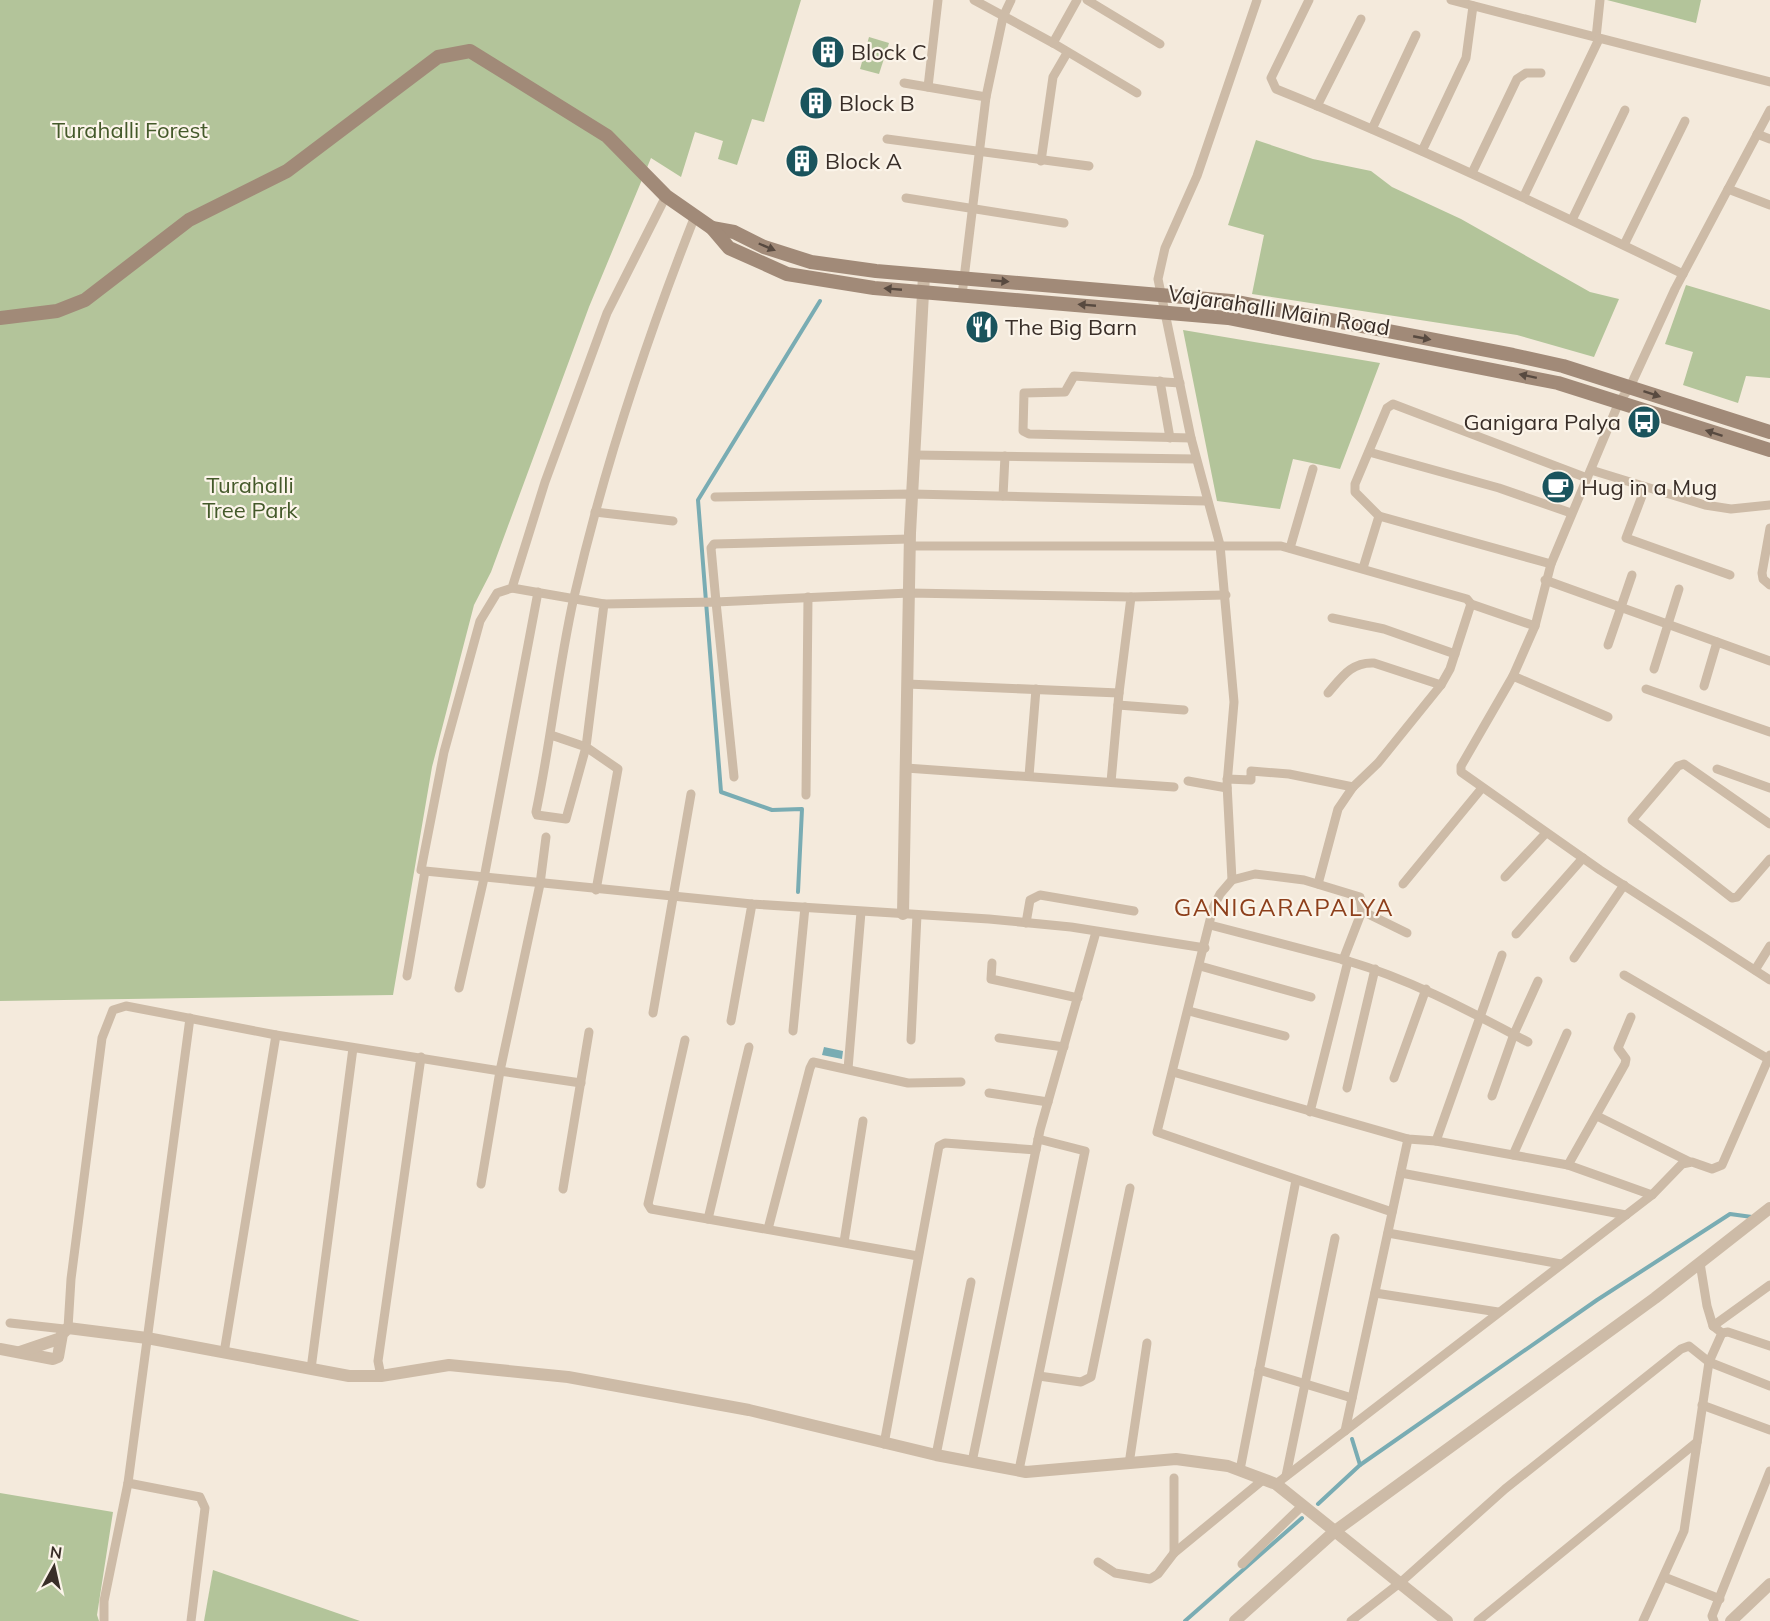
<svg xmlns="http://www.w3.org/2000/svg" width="1770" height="1621" viewBox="0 0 1770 1621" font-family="Mulish,sans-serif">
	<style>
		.green { fill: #b3c49a }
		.water { fill: #79acb3 }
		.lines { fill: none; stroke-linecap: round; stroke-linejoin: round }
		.stream { stroke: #79acb3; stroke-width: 4 }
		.minor { stroke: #cdbba7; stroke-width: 9 }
		.tertiary { stroke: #cdbba7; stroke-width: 12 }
		.secondary { stroke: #a18a78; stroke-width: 14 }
		.oneway { fill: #584a40 }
		.labels { text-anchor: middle; stroke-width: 4.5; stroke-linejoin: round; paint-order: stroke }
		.poi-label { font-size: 22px; fill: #392e28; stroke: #fbf4e9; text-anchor: start }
		.park-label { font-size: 22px; fill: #44592a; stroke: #fbf4e9 }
		.street-label { font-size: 22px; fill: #392e28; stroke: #fbf4e9 }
		.neighbourhood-label { font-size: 24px; letter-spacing: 1.5px; fill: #8d3f1b; stroke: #fbf4e9 }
	</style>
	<rect width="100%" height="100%" fill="#f4eadc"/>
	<g class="green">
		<path d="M0 0H801L764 122 752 119 737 165 718 159 723 141 695 132 681 177 651 158 589 307 491 572 474 605 432 767 393 995 0 1001Z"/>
		<path d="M1607 0H1701L1696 23Z"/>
		<path d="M869 37 889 43 879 74 860 69Z"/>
		<path d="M1256 140 1313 159 1371 171 1392 187 1461 219 1590 292 1619 299 1594 357 1517 335 1252 294 1264 235 1228 225Z"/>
		<path d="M1686 285 1770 310V378L1746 376 1738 403 1683 385 1693 352 1665 344Z"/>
		<path d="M1183 330 1380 363 1340 469 1293 459 1280 509 1217 501Z"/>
		<path d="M0 1493 113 1512 97 1615 99 1621H0Z"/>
		<path d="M213 1570 360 1621H204Z"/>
	</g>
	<path class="water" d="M824 1047 843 1051 842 1059 822 1055Z"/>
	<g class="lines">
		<g class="stream">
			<path d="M798 892 802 809 772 810 721 792 698 500 820 301"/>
			<path d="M1352 1439 1360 1465"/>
			<path d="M1318 1504 1360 1465 1597 1300 1730 1214 1752 1217"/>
			<path d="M1185 1621 1302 1518"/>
		</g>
		<g class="minor">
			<path d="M974 0 1053 43 1077 0"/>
			<path d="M1087 0 1160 44"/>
			<path d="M1257 0 1197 176 1165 248 1158 279 1191 438 1220 545 1234 702 1227 784 1232 880 1220 894 1213 908 1157 1132 1392 1212"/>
			<path d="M1309 0 1271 78 1276 89C1415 145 1549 209 1683 274"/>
			<path d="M1451 0 1770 82"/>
			<path d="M1596 38 1600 0"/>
			<path d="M1053 43 1137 93"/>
			<path d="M904 83 986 97"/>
			<path d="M928 87 938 0"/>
			<path d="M1317 106 1361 19"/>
			<path d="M1770 110 1675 289 1630 387 1619 402 1551 564 1535 626 1513 676 1461 766V772L1600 870 1770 980"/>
			<path d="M1372 129 1416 35"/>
			<path d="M1757 134 1770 139"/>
			<path d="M887 139 1089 166"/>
			<path d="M1422 151 1466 58 1473 6"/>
			<path d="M1041 161 1053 77 1067 53"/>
			<path d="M1472 173 1517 79 1526 73H1541"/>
			<path d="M1728 189 1770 205"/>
			<path d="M1524 196 1599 39"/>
			<path d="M906 198 1064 223"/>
			<path d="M1572 220 1625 110"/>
			<path d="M1624 245 1685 121"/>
			<path d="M962 295 986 97 1003 17 1011 0"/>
			<path d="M1160 381 1170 438"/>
			<path d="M1180 383 1074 376 1065 392 1024 393 1023 431 1029 434 1191 438"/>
			<path d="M1369 452 1499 488 1571 513"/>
			<path d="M914 455 1196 459"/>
			<path d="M1591 470 1705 505 1731 509 1770 505"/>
			<path d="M1645 488 1626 538 1730 575"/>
			<path d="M1003 496 1005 456"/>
			<path d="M715 497 912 494 1206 501"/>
			<path d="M595 512 673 521"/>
			<path d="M1379 516 1551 564"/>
			<path d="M1770 528 1762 573 1763 579 1770 585"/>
			<path d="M910 546H1281L1467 599 1471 604 1450 669 1441 685 1378 763 1353 787 1338 809 1318 884"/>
			<path d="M1290 548 1313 469"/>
			<path d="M1363 568 1379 516 1355 492V484L1387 408 1393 404 1587 478"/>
			<path d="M1545 580 1770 661"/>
			<path d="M512 588 604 604 586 747 618 769 596 890"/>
			<path d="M1131 597 1226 595"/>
			<path d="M604 604 716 602 734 777"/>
			<path d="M1471 604 1535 626"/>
			<path d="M1332 618 1384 629 1455 654"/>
			<path d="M1608 645 1632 575"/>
			<path d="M1654 669 1679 589"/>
			<path d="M1513 676 1608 717"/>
			<path d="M907 684 1119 693 1131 597 909 593 716 602 711 548 714 544 910 539"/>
			<path d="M1704 686 1717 642"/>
			<path d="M1646 689 1770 732"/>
			<path d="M1328 693C1342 677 1351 662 1374 663L1441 685"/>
			<path d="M1118 705 1184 710"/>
			<path d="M551 735 586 747 566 819 537 815 536 812C551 741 558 668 574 597 604 467 646 340 695 216"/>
			<path d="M906 768 1174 787"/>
			<path d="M1717 769 1770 788"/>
			<path d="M1029 776 1036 689"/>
			<path d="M1227 779 1251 780V771L1289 774 1353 787"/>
			<path d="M1188 781 1227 788"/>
			<path d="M1111 782 1119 693"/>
			<path d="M806 795 808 597"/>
			<path d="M1770 824 1684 764 1678 766 1632 820 1732 898 1737 897 1770 859"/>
			<path d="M425 871 752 904 989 919 1071 927 1205 948"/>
			<path d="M1505 877 1546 833"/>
			<path d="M1232 880 1255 874 1304 880 1360 897 1362 911 1343 960"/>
			<path d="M1403 884 1482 788"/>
			<path d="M1362 911 1407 933"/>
			<path d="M1026 923 1030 900 1040 895 1134 911"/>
			<path d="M1210 925 1348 961 1310 1112"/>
			<path d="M1516 934 1583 858"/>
			<path d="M1574 958 1624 885"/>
			<path d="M1348 961C1412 980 1469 1011 1528 1042"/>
			<path d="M992 963 991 979 1078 998"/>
			<path d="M1200 966 1311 997"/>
			<path d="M1755 970 1770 946"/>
			<path d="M1624 975 1770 1060"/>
			<path d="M407 976 425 871 421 870 444 752 480 621 497 593 512 588 545 482 607 313 666 196"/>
			<path d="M459 988 484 878 538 592"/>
			<path d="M1189 1011 1285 1036"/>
			<path d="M653 1013 691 794"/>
			<path d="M731 1021 752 904"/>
			<path d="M793 1031 805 907"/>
			<path d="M999 1038 1064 1047"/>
			<path d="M685 1040 648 1204 651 1209 918 1256"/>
			<path d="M911 1040 917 915"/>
			<path d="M848 1069 861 912"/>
			<path d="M1173 1072 1408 1139 1436 1141 1568 1165 1652 1195"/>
			<path d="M1394 1078 1426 989"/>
			<path d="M1347 1088 1375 969"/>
			<path d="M989 1093 1048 1102"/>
			<path d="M1492 1096 1514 1034 1538 981"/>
			<path d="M1597 1116 1688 1161"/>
			<path d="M1436 1141 1502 955"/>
			<path d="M1513 1155 1567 1033"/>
			<path d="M1568 1165 1625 1064 1626 1059 1618 1048 1631 1017"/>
			<path d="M1401 1173 1626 1215"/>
			<path d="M481 1184 500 1071 581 1083"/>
			<path d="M563 1189 589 1032"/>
			<path d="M708 1219 749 1047"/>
			<path d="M768 1229 810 1068 813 1062 908 1083 961 1082"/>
			<path d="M1388 1233 1561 1264"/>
			<path d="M844 1242 863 1121"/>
			<path d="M1700 1263 1707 1306 1713 1326 1722 1333 1728 1332 1770 1346"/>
			<path d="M1375 1293 1498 1312"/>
			<path d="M10 1323 64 1329"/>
			<path d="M1713 1326 1770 1285"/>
			<path d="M68 1328 71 1279 102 1038 113 1010 126 1006 276 1035 500 1071 540 884 546 837"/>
			<path d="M224 1353 276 1035"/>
			<path d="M311 1369 353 1048"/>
			<path d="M1259 1370 1352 1398"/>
			<path d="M381 1376 378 1361 421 1057"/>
			<path d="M1039 1376 1081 1382 1091 1377 1130 1188"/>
			<path d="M1702 1405 1770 1430"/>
			<path d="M1345 1431 1408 1139"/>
			<path d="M884 1444 939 1146 945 1143 1036 1150"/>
			<path d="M936 1455 971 1282"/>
			<path d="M972 1462 1040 1130 1096 932"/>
			<path d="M1129 1464 1147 1343"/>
			<path d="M1019 1470 1085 1151 1038 1139"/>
			<path d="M1240 1470 1296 1180"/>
			<path d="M1286 1476 1335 1238"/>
			<path d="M128 1483 200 1497 205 1508 191 1621"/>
			<path d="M1276 1484 1652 1195 1682 1164 1692 1162 1712 1169 1722 1165 1770 1055"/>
			<path d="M1174 1553V1478"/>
			<path d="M1098 1562 1115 1573 1150 1579 1158 1574 1174 1553 1264 1479"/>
			<path d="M1242 1564 1303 1505"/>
			<path d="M1664 1577 1720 1599"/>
			<path d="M104 1621V1601L128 1483 190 1018"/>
			<path d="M1351 1621 1401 1582 1505 1489 1681 1349 1689 1346 1709 1362 1770 1386"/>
			<path d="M1478 1621 1697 1442"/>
			<path d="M1643 1621 1684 1531 1709 1362 1722 1333"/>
			<path d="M1714 1621 1712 1616 1770 1471"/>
		</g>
		<g class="tertiary">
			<path d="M903 914 910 533 924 275"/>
			<path d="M0 1349 53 1359 58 1357 62 1334 68 1328 147 1338 349 1376H381L449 1365 568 1377 749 1410 936 1455 1026 1472 1176 1459 1228 1466 1276 1484 1447 1621"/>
			<path d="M20 1352 61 1338"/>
			<path d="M1235 1621 1335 1531 1655 1298 1770 1208"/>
			<path d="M1731 1621 1770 1584"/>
		</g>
		<g class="secondary">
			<path d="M712 228 734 232 764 247 811 262 876 271 1231 301 1513 355 1563 366 1770 432"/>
			<path d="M0 318 57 311 85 300 189 220 287 171 438 57 470 51 607 136 666 196 712 228 729 248 787 274 874 288 1228 318 1558 383 1770 450"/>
		</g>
	</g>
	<defs><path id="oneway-solid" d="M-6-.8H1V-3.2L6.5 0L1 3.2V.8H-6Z" transform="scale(1.5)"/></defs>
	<g class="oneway">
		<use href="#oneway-solid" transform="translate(767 247) rotate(23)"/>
		<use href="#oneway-solid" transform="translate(1000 281) rotate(5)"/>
		<use href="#oneway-solid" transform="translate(893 289) rotate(-175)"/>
		<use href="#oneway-solid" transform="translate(1087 305) rotate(-175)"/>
		<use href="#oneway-solid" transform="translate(1422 338) rotate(11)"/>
		<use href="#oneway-solid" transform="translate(1528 376) rotate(-168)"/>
		<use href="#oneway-solid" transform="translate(1652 394) rotate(18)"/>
		<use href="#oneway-solid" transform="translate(1714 433) rotate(-162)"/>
	</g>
	<defs>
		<g id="building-disc" transform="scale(1.725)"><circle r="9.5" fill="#1a545d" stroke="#fbf4e9"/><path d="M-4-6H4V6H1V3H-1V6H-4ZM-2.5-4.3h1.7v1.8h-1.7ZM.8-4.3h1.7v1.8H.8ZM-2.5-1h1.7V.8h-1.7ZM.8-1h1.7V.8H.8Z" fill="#fff"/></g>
		<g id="restaurant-disc" transform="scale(1.725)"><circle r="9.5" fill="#1a545d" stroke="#fbf4e9"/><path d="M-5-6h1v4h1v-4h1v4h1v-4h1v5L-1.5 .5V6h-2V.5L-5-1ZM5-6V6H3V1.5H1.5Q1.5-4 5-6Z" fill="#fff"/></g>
		<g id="bus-disc" transform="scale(1.725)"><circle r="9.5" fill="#1a545d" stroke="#fbf4e9"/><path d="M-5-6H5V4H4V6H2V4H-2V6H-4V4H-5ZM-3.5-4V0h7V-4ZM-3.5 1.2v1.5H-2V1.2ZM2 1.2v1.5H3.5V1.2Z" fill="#fff"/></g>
		<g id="cafe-disc" transform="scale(1.725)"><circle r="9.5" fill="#1a545d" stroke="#fbf4e9"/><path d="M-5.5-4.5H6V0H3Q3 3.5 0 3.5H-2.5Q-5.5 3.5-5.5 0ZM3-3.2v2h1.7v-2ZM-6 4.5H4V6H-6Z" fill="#fff"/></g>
	</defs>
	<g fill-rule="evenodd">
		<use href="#building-disc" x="828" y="52"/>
		<use href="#building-disc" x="816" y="103"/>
		<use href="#building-disc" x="802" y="161"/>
		<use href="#restaurant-disc" x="982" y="327"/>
		<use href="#bus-disc" x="1644" y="422"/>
		<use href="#cafe-disc" x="1558" y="487"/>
	</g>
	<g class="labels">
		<g class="poi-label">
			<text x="851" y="60">Block C</text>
			<text x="839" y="111">Block B</text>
			<text x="825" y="169">Block A</text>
			<text x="1005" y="335">The Big Barn</text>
			<text x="1621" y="430" text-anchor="end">Ganigara Palya</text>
			<text x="1581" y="495">Hug in a Mug</text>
		</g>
		<g class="park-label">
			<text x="130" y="138">Turahalli Forest</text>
			<text x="250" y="493">Turahalli<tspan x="250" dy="25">Tree Park</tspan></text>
		</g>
		<g class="street-label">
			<text transform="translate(1279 310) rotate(9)" y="8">Vajarahalli Main Road</text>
		</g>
		<g class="neighbourhood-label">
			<text x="1284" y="916">GANIGARAPALYA</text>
		</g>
	</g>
	<g transform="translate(54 1567) rotate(8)" stroke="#fbf4e9" stroke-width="4.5" paint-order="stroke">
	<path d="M0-4.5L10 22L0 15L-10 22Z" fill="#392e28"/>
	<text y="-9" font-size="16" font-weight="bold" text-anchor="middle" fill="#392e28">N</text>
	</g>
</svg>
